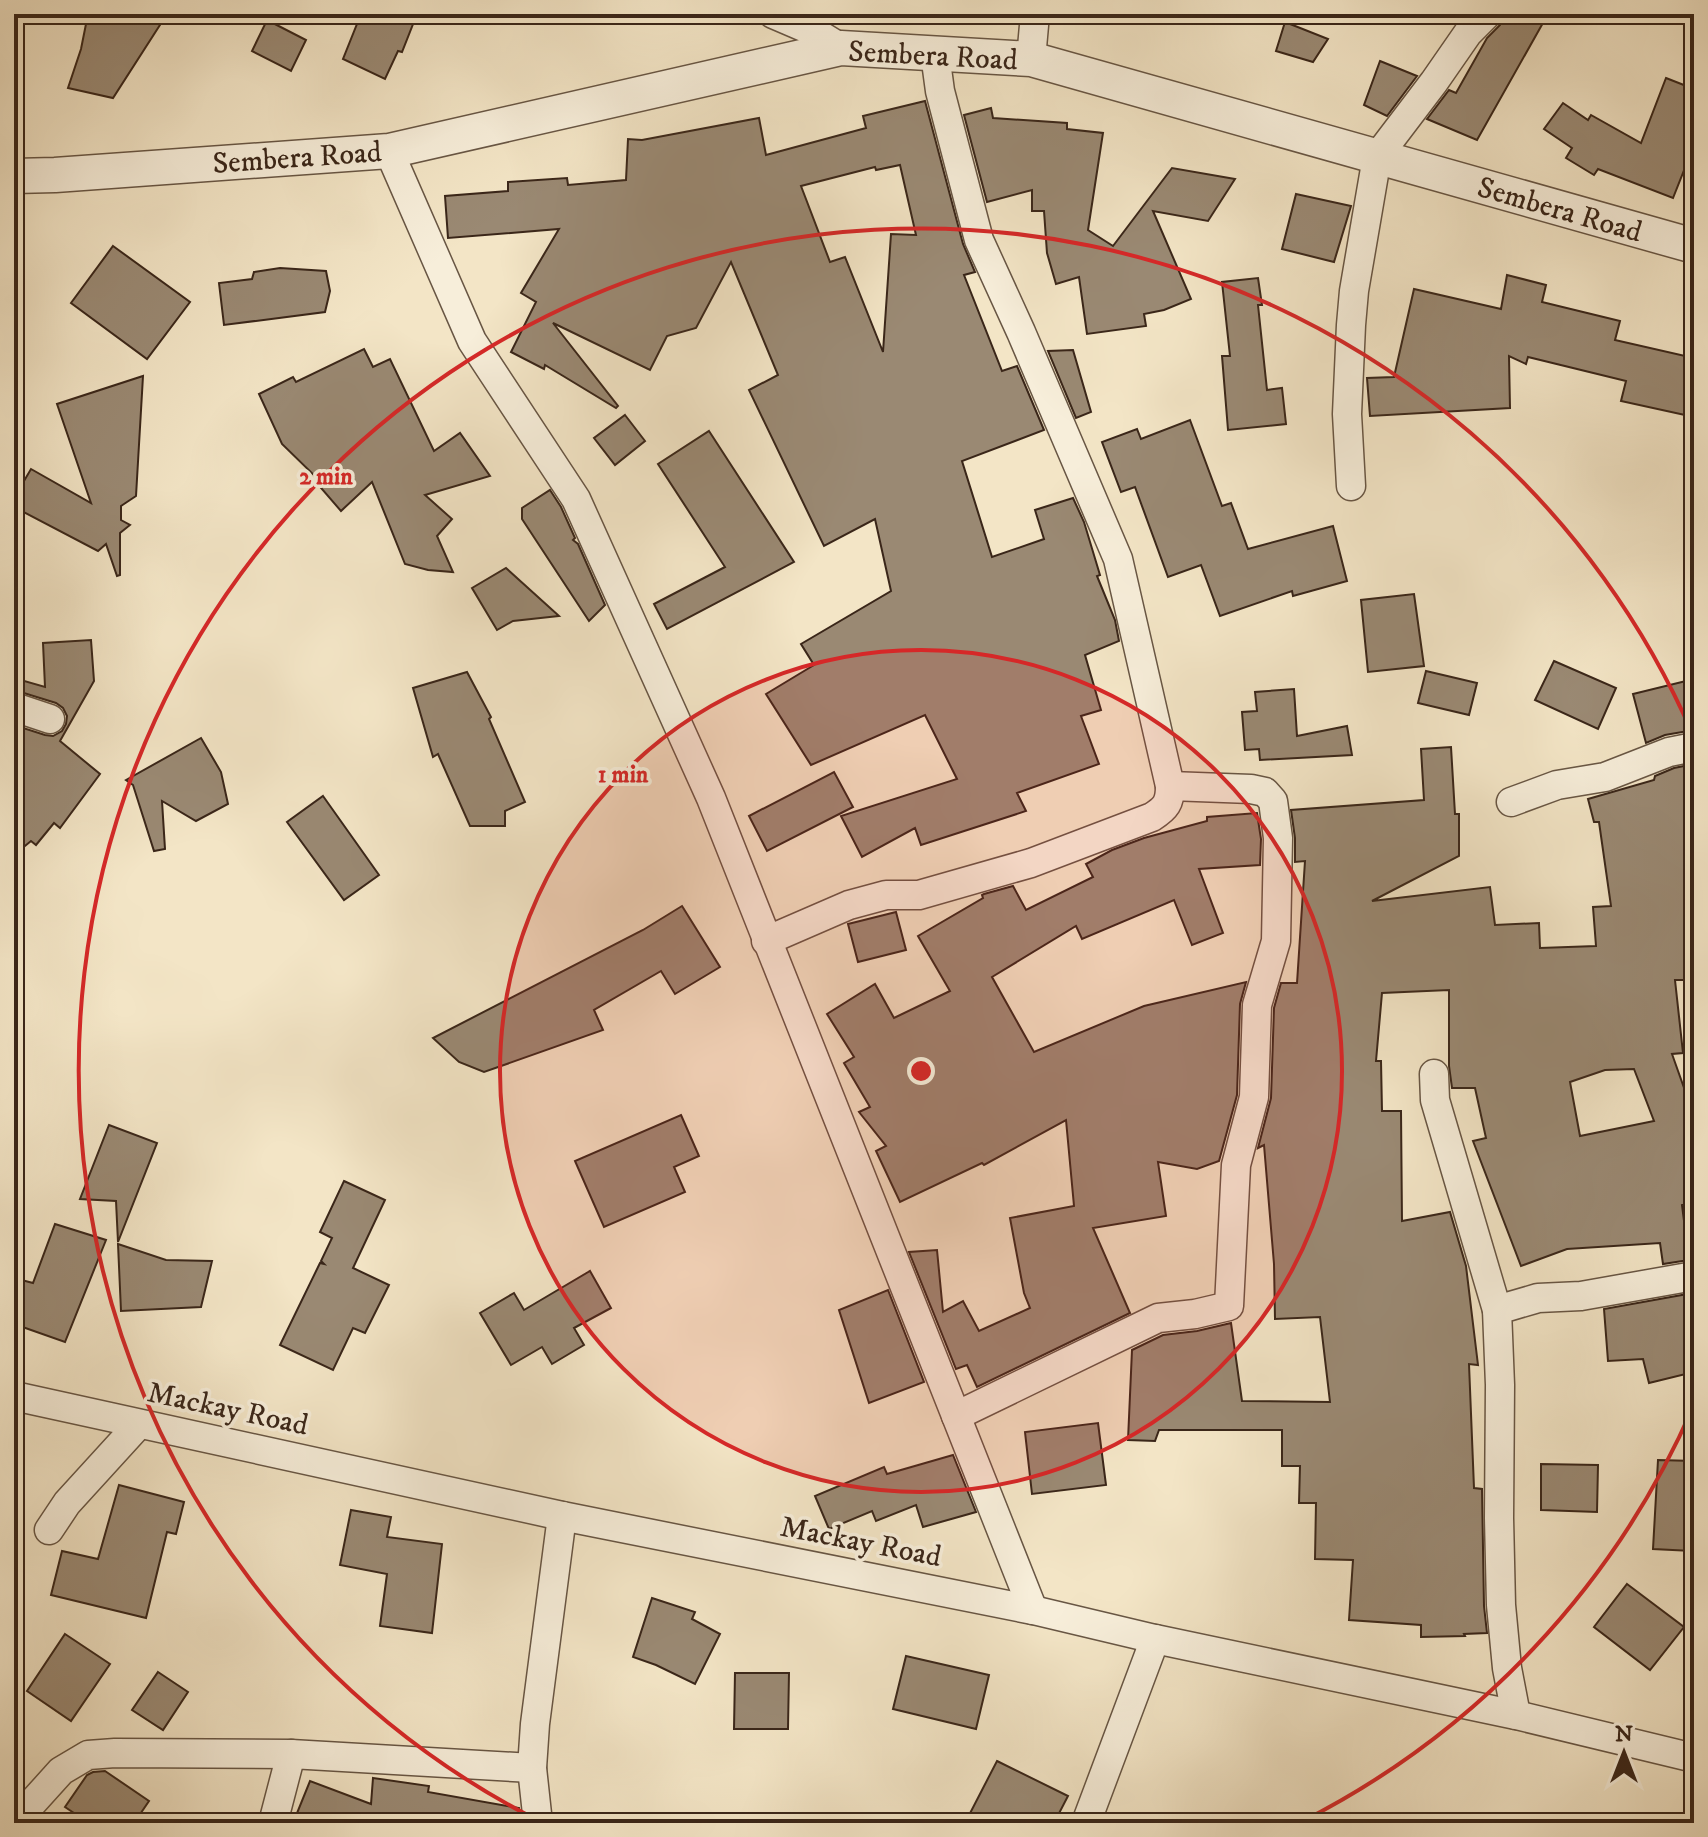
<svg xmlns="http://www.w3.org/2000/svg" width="1708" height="1837" viewBox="0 0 1708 1837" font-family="'IM FELL DW Pica',serif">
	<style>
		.building { fill: #9a8973; stroke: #3a2619; stroke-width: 2; fill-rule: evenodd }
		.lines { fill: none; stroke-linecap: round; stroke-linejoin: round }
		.minor-casing { stroke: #685644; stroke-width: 31 }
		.tertiary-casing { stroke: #685644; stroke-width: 37 }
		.minor { stroke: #f7eeda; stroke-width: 28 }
		.tertiary { stroke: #f7eeda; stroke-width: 34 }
		.ring { fill: none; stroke: #d62828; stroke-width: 4 }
		.labels { text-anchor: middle; stroke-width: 7; stroke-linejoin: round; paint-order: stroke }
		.street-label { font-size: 30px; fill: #3a2619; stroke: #f7eeda }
		.centre { fill: #d62828; stroke: #f7eeda; stroke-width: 4 }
		.ring-label { font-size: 24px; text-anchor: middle; font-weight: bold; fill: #d62828; stroke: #f7eeda; stroke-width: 7; stroke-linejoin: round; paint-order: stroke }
	</style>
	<rect width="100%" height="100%" fill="#f3e5c6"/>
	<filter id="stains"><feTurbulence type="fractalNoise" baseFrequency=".0025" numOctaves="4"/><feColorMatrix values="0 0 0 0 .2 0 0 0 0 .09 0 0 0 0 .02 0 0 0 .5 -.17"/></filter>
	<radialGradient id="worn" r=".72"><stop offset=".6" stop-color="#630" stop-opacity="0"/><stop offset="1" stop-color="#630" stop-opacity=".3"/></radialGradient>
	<g class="building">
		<path d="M88 14H167L113 98 68 88 81 49Z"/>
		<path d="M361 14H417L402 52 398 51 385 79 343 59Z"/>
		<path d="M1504 14H1548L1477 140 1427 119 1449 90 1456 93 1487 38 1500 25Z"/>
		<path d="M267 20 306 40 291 71 252 51Z"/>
		<path d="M1285 22 1328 39 1313 62 1276 51Z"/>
		<path d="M1380 61 1417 76 1387 116 1364 105Z"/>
		<path d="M1666 78 1694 89V145L1673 198 1598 169 1594 175 1566 158 1572 148 1544 129 1563 103 1588 120 1591 115 1641 143Z"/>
		<path d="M925 101 963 244 975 272 964 275 1002 371 1017 366 1044 430 962 461 992 557 1044 539 1035 510 1073 498 1084 522 1100 575 1097 576 1115 620 1119 641 1085 655 1101 710 1081 716 1099 764 1017 793 1026 811 921 845 915 828 862 857 841 816 957 779 925 715 811 765 766 694 814 665 801 644 891 591 875 519 824 546 749 390 778 375 731 262 696 328 667 336 650 370 553 323 618 406 616 408 545 365 544 369 511 352 536 302 521 293 559 229 448 238 445 196 508 191V182L567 178 568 185 626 180 628 139 642 140 759 118 766 155 866 128 863 116ZM900 165 916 235 891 234 883 352 845 257 830 262 801 186 875 167 876 170Z"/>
		<path d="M991 108 993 118 1067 123V129L1103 133 1088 230 1113 246 1172 168 1235 179 1208 221 1153 211 1191 299 1164 310 1144 314 1146 326 1087 334 1079 277 1056 284 1047 253 1044 211H1032V190L987 202 964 115Z"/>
		<path d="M1296 194 1351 206 1334 262 1282 249Z"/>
		<path d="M113 246 190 302 147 359 71 303Z"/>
		<path d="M280 268 326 271 330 291 325 312 224 325 219 283 252 279 254 272Z"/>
		<path d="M1507 275 1546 285 1542 302 1620 321 1615 340 1694 358V417L1621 401 1626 381 1528 357 1526 364 1509 356 1510 408 1370 416 1367 378 1394 377 1414 289 1501 309Z"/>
		<path d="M1258 278 1262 305H1258L1267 390 1282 388 1286 424 1228 430 1222 356H1230L1222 282Z"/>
		<path d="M364 349 373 367 390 359 434 451 460 433 490 476 425 495 452 519 437 536 453 572 428 570 405 564 372 482 341 511 315 481 318 479 282 444 259 394 293 377 296 382Z"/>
		<path d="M1073 350 1091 412 1076 418 1048 351Z"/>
		<path d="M143 376 136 496 121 506V520L130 525 120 533V575L117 576 106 544 98 551 14 507V498L31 469 91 503 57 404Z"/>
		<path d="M625 415 645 441 615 465 594 438Z"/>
		<path d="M1190 420 1222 506 1231 503 1248 549 1333 526 1347 581 1293 596 1292 591 1220 616 1201 565 1168 577 1135 487 1121 492 1102 442 1137 429 1141 439Z"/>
		<path d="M709 431 794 562 667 629 654 604 725 567 658 464Z"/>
		<path d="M550 490 561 507 575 538 573 540 578 544 605 605 589 621 522 519V508Z"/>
		<path d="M506 568 559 616 513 621 497 630 472 588Z"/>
		<path d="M1414 594 1424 666 1368 672 1361 600Z"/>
		<path d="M91 640 94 681 60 741 100 774 60 828 54 823 36 845 31 841 14 855V725L45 735 53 736 62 731 66 724 67 716 63 708 56 703 14 690V678L45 687 43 643Z"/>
		<path d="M1554 661 1616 688 1598 729 1535 700Z"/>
		<path d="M1426 671 1477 683 1469 715 1418 703Z"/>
		<path d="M467 672 491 717 489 719 525 802 505 811V826H470L438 754 433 757 413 688Z"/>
		<path d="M1694 679V730L1665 735 1646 743 1633 694Z"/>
		<path d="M1294 689 1297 736 1347 726 1352 755 1260 760 1259 749 1245 750 1242 712 1257 711 1255 692Z"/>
		<path d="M201 738 221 772 228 804 196 821 162 801 165 849 154 851 133 785 126 780Z"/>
		<path d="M1451 747 1455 814H1459V856L1372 901 1490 887 1495 925 1539 923 1540 948 1596 946 1593 907 1611 906 1599 822H1594L1588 799 1654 780 1655 776 1674 768 1694 764V980H1675L1683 1053 1672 1054 1694 1116V1203L1682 1205 1689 1260 1663 1264 1660 1243 1567 1249 1521 1266 1473 1141 1486 1138 1475 1088H1452L1449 1066V990L1382 993 1376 1061H1381L1382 1111H1401L1402 1221 1450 1212 1466 1266 1478 1365 1469 1364 1474 1488 1482 1489 1484 1606 1487 1633 1464 1634 1465 1636 1421 1637V1625L1349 1620 1353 1560 1315 1559 1316 1503H1299L1300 1466H1282V1430H1159L1155 1441 1128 1440 1132 1350 1163 1335 1197 1331 1231 1323 1242 1401 1330 1402 1320 1317 1275 1319 1274 1264 1264 1145 1258 1148 1271 1098 1274 1008 1281 983H1297L1305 861 1295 862V838L1291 810 1424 800 1421 749ZM1634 1069 1654 1121 1580 1136 1570 1082 1605 1070Z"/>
		<path d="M834 772 853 807 767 851 749 816Z"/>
		<path d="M323 796 379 875 344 900 287 822Z"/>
		<path d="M1257 813 1261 839 1260 865 1199 869 1223 933 1192 945 1174 900 1082 939 1076 926 992 977 1034 1052 1144 1006 1246 982 1240 1004 1237 1095 1219 1161 1197 1169 1158 1162 1166 1216 1093 1228 1130 1313 977 1387 967 1365 956 1369 909 1252 937 1250 943 1312 963 1301 979 1331 1030 1308 1024 1293 1010 1218 1074 1206 1066 1120 984 1165 982 1163 900 1202 876 1151 886 1146 859 1112 870 1107 844 1063 854 1057 827 1014 875 984 894 1018 950 991 918 936 983 898 982 895 984 894 1013 886 1026 910 1093 877 1086 864 1112 850 1144 838 1207 821V817Z"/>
		<path d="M682 906 720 967 675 994 661 971 594 1010 603 1030 484 1072 459 1062 433 1038 643 930Z"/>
		<path d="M896 912 906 950 858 962 848 924Z"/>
		<path d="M681 1115 699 1156 674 1167 685 1192 604 1227 575 1161Z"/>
		<path d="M109 1125 157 1143 118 1242 116 1201 80 1199Z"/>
		<path d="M344 1181 385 1200 353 1268 389 1285 365 1333 353 1328 333 1370 280 1345 320 1263 324 1264 321 1261 332 1238 320 1232Z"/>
		<path d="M55 1224 106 1240 65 1342 14 1324V1278L33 1283Z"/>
		<path d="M118 1244 166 1260 212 1261 201 1307 121 1311Z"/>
		<path d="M590 1271 611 1308 574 1328 584 1345 552 1364 542 1347 511 1365 480 1313 514 1293 524 1310Z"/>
		<path d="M888 1290 924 1382 869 1403 839 1310Z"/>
		<path d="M1693 1293 1694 1372 1649 1383 1643 1359 1608 1361 1604 1309Z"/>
		<path d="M1098 1423 1106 1485 1032 1494 1025 1432Z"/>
		<path d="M953 1455 976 1512 923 1527 916 1505 876 1521 872 1511 829 1529 815 1496 884 1467 887 1474Z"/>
		<path d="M1658 1460 1694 1461 1692 1551 1653 1549Z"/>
		<path d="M1541 1464 1598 1465 1597 1512 1541 1510Z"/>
		<path d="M119 1485 184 1502 176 1534 167 1532 146 1618 51 1595 62 1551 98 1559Z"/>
		<path d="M351 1510 391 1517 387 1537 442 1544 432 1633 380 1626 387 1574 340 1565Z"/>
		<path d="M1627 1584 1684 1627 1650 1670 1594 1627Z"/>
		<path d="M652 1598 695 1612 692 1619 720 1634 695 1684 656 1665 633 1657Z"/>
		<path d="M65 1634 110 1664 71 1721 27 1691Z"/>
		<path d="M906 1656 989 1675 976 1729 893 1709Z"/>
		<path d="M158 1672 188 1692 163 1730 132 1710Z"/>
		<path d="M735 1673H789L788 1729H734Z"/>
		<path d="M997 1761 1068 1796 1054 1823H965Z"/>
		<path d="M105 1771 149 1801 134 1823H89L65 1807 87 1775 93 1772Z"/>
		<path d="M373 1778 429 1786 428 1792 519 1808 518 1823H293L310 1781 371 1804Z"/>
	</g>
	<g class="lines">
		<g class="minor-casing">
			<g id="minor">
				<path d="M773 14 815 32 841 48"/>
				<path d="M1031 59 1035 14"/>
				<path d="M389 151 472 341 576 499 711 798 1033 1610"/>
				<path d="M1351 486 1347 414 1351 325 1354 291 1377 157 1434 82 1468 33 1487 14"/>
				<path d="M14 707 50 719"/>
				<path d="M1511 802 1557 785 1605 777 1669 752 1694 747"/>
				<path d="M766 941 849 905 886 895H919L1031 863 1152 817C1166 808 1170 803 1170 786L1118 559 1021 332 979 240 940 91 935 54"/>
				<path d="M1434 1074 1435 1100 1497 1310"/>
				<path d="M14 1396 562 1516 1033 1610 1155 1639 1516 1715 1694 1758"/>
				<path d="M956 1416 1158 1318 1195 1314 1229 1306 1236 1165 1254 1097 1257 1005 1276 941 1278 838 1273 801 1265 792 1251 789 1170 786"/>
				<path d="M49 1530 67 1503 139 1424"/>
				<path d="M1516 1715 1507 1668 1501 1605 1499 1518 1500 1385 1497 1310 1538 1298 1581 1296 1694 1276"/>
				<path d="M14 1823 61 1771 88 1755 115 1753 291 1754"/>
				<path d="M273 1823 291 1754 532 1768"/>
				<path d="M538 1823 532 1768 535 1724 562 1516"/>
				<path d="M1086 1823 1155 1639"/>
			</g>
		</g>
		<g class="tertiary-casing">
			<path id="tertiary" d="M14 176 55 175 389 151 841 48 1031 59 1694 246"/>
		</g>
		<use href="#minor" class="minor"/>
		<use href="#tertiary" class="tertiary"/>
	</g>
	<circle cx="921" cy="1071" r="421" fill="#d62828" fill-opacity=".12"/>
	<g class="ring">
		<circle cx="921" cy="1071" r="421"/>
		<path d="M1693 1407A842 842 0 0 1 1303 1821M539 1821A842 842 0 1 1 1693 735"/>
	</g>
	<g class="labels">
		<g class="street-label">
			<text transform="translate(933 55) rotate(3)" y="10">Sembera Road</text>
			<text transform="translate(297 157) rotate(-4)" y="10">Sembera Road</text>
			<text transform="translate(1560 209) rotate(16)" y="10">Sembera Road</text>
			<text transform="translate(228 1408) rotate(12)" y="10">Mackay Road</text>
			<text transform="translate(861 1541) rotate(11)" y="10">Mackay Road</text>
		</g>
	</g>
	<circle cx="921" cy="1071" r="12" class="centre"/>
	<g class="ring-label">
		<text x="326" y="484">2 min</text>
		<text x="623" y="782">1 min</text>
	</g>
	<rect width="1708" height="1837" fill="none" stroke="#f3e5c6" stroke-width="48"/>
	<rect x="16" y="16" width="1676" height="1805" fill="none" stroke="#3a2619" stroke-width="4"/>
	<rect x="24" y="24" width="1660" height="1789" fill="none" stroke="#3a2619" stroke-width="2"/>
	<g transform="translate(1624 1753)" stroke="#f7eeda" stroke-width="6" paint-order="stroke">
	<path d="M0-6L14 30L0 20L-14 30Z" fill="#3a2619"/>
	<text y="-12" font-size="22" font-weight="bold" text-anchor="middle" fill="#3a2619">N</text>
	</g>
	<rect width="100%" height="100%" filter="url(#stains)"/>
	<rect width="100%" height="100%" fill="url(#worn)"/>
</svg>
